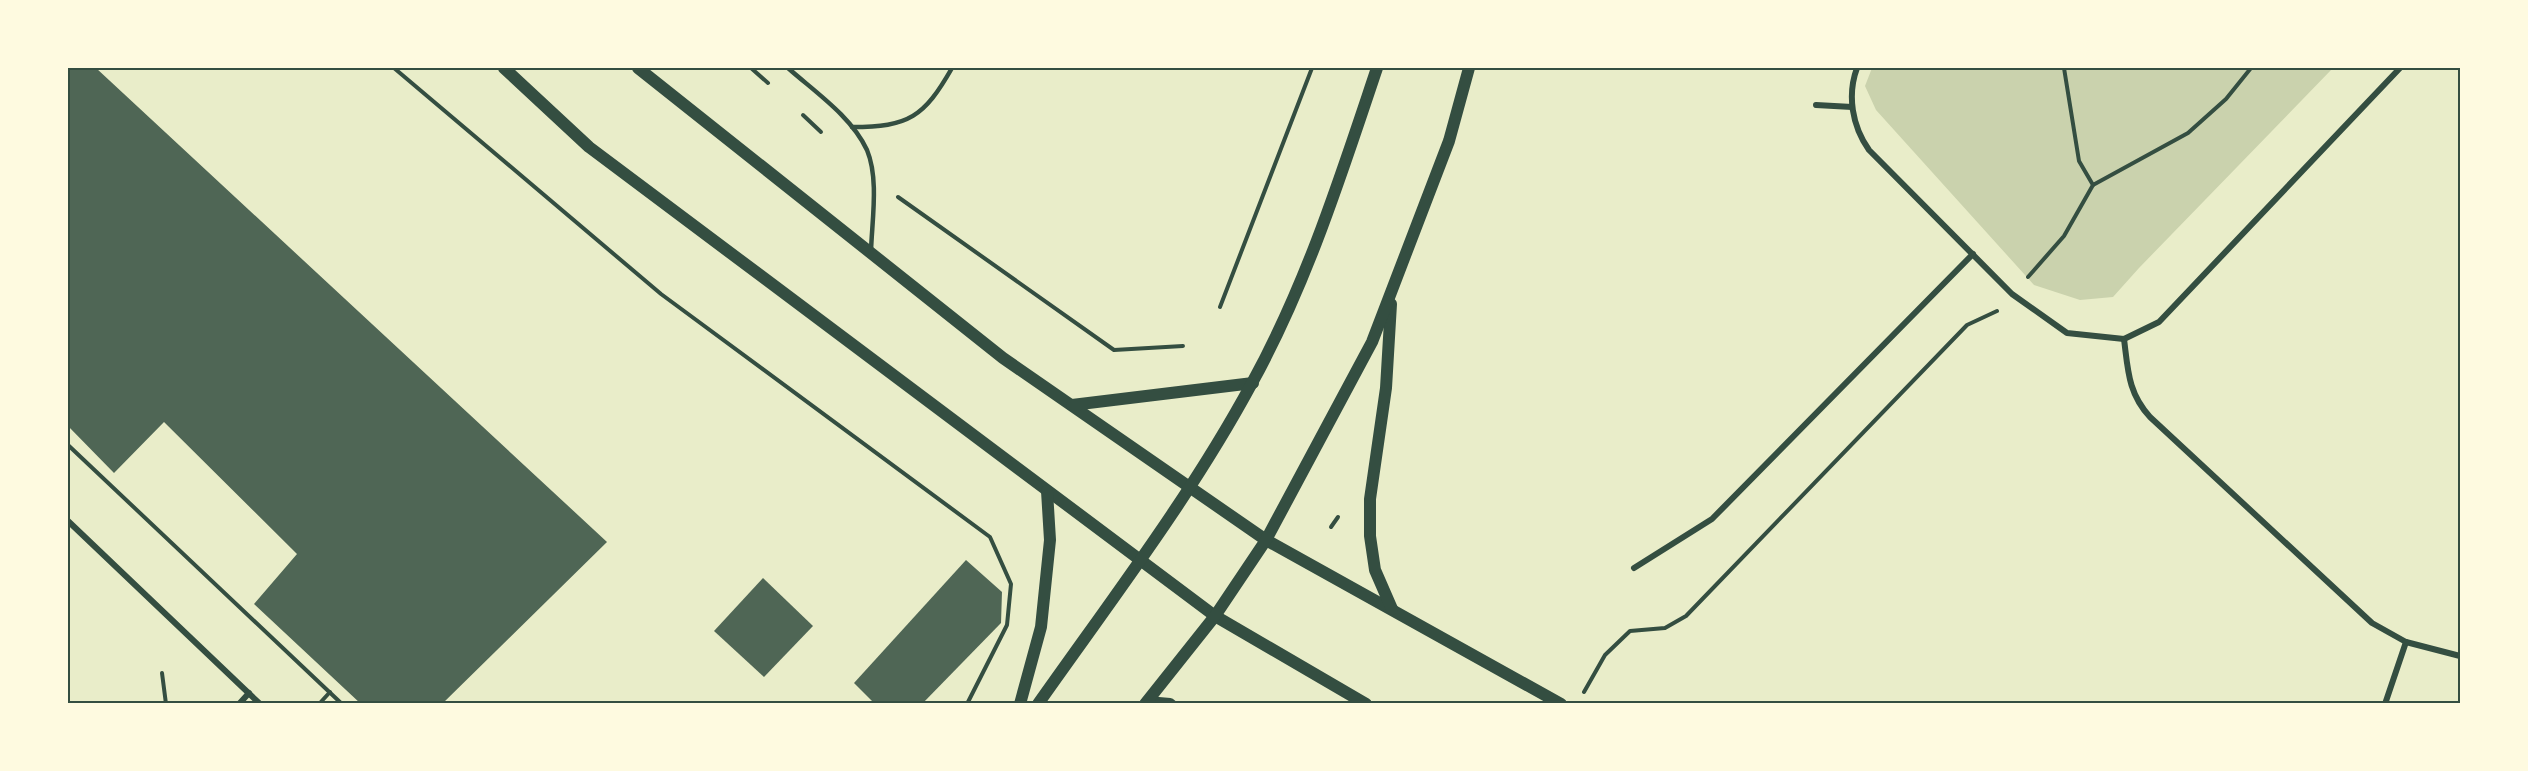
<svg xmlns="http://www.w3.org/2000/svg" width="2528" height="771" viewBox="0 0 2528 771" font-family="Jost,sans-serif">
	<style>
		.green { fill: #cad2ad }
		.building { fill: #4f6655 }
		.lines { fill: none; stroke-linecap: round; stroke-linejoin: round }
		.path { stroke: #344e41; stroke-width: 4 }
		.service { stroke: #344e41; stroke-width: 4.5 }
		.minor { stroke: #344e41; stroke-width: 6 }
		.secondary { stroke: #344e41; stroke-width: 12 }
		.neatline { fill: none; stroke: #344e41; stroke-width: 2 }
	</style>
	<rect width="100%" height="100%" fill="#e9edc9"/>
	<path class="green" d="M1872 68H2333L2139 268 2113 297 2080 300 2034 285 1876 110 1865 86Z"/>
	<g class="building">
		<path d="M68 68H96L607 542 442 704H361L254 604 297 554 164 422 114 473 68 426Z"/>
		<path d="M966 560 1002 592 1001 623 922 704H875L854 683Z"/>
		<path d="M763 578 813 626 764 677 714 631Z"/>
	</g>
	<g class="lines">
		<g class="path">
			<path d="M394 68 661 294 990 537 1011 584 1007 625 967 704"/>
			<path d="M751 68 768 83"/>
			<path d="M2064 68 2079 161 2093 185 2188 133 2226 99 2251 68"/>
			<path d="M803 115 821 132"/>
			<path d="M898 197 1114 350 1183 346"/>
			<path d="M2028 277 2064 236 2093 185"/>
			<path d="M1220 307 1312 68"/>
			<path d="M68 445 342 704"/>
			<path d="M1331 527 1338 517"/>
			<path d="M162 673 166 704"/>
			<path d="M1584 692 1605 655 1630 631 1665 628 1686 616 1967 325 1997 311"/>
			<path d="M319 704 330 692"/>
		</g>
		<g class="service">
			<path d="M788 68C815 92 851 116 867 150 879 179 872 220 871 251"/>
			<path d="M852 127C909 127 924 117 952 68"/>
		</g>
		<g class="minor">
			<path d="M1857 68C1847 95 1852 126 1869 150L2012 294 2067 333 2124 339 2159 322 2400 68"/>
			<path d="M1816 105 1852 107"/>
			<path d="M2124 339C2128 370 2128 393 2150 417L2372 623 2406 642 2460 656"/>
			<path d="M68 521 260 704"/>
			<path d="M1634 568 1712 519 1973 254"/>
			<path d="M239 704 249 693"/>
			<path d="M2385 704 2406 642"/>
		</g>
		<g class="secondary">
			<path d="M504 68 589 147 1215 616 1366 704"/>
			<path d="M638 68 1003 358 1266 540 1561 704"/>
			<path d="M1391 304 1386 388 1370 499V536L1375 570 1392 609"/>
			<path d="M1072 405 1253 383"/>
			<path d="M1147 702 1170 704"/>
			<path d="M1020 704 1041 627 1050 540 1047 491"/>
			<path d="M1038 704C1112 599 1191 496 1252 383 1307 283 1341 175 1377 68"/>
			<path d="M1145 704 1215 616 1266 540 1372 342 1449 141 1469 68"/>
		</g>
	</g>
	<rect width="2528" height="771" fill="none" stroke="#fefae0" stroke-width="138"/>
	<rect x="69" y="69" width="2390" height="633" class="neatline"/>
</svg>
